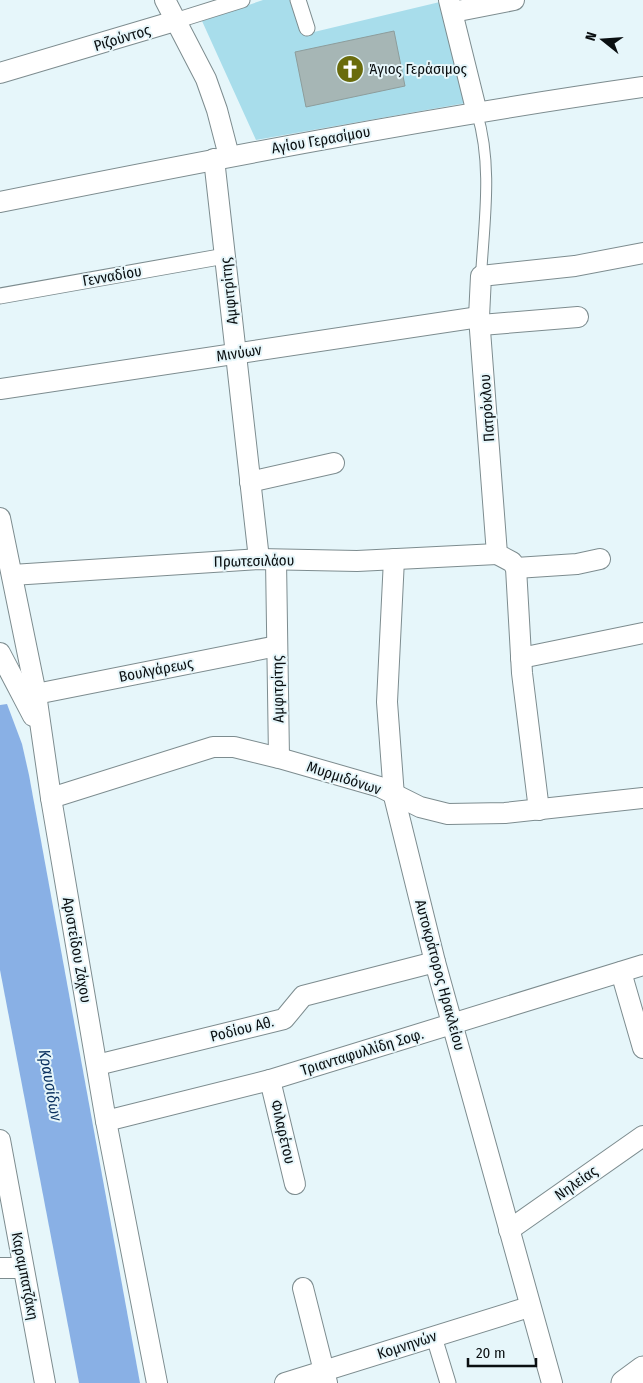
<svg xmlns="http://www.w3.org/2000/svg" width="643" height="1383" viewBox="0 0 643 1383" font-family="'Fira Sans Condensed',sans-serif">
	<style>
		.green { fill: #a8ddeb }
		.water { fill: #89b0e5 }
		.building { fill: #a6b6b5; stroke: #8d9d9c }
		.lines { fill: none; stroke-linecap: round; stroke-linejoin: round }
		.service-casing { stroke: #7d8c8f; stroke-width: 12 }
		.pedestrian-casing { stroke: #7d8c8f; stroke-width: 17 }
		.minor-casing { stroke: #7d8c8f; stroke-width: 22 }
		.tertiary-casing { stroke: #7d8c8f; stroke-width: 27 }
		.service { stroke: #fff; stroke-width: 10 }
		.pedestrian { stroke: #fff; stroke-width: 15 }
		.minor { stroke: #fff; stroke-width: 20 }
		.tertiary { stroke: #fff; stroke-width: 25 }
		.labels { text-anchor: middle; stroke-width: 4; stroke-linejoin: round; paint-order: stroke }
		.street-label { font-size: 15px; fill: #0a0f11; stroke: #e6f6fa }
		.poi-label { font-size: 15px; fill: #0a0f11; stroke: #e6f6fa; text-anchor: start }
		.water-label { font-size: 16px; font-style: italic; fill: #082f5e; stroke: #e6f6fa }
	</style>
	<rect width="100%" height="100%" fill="#e6f6fa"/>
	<path class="green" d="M263 0H303L314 32 444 1 466 103 256 140 202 21Z"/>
	<path class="water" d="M7 704 22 744 29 775 140 1383H79L0 970V705Z"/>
	<path class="building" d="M394 31 405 86 306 107 295 52Z"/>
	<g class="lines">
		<g class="service-casing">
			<path id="service" d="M477 113C493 166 484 222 481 276"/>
		</g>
		<g class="pedestrian-casing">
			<g id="pedestrian">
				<path d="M298 0 307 28"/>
				<path d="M175 21 242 0"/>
				<path d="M0 296 225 256"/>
				<path d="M434 1337 448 1383"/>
			</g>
		</g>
		<g class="minor-casing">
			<g id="minor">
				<path d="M165 0 206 79 217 110 229 156"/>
				<path d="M449 0 477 113"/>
				<path d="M453 12 514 0"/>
				<path d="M0 73 175 21"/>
				<path d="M214 159 259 559"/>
				<path d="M0 202C214 159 427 118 643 87"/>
				<path d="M481 325 578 317"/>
				<path d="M0 389 479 317"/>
				<path d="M250 482 334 463"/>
				<path d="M0 518 36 694 51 798 106 1121 157 1383"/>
				<path d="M394 559 387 702 394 796 435 962 552 1383"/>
				<path d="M276 560 279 758"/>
				<path d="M516 568 577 564 600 559"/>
				<path d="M12 575 259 559 357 561 497 554"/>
				<path d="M0 653 33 716"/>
				<path d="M521 658 643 633"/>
				<path d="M36 694 277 646"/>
				<path d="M51 798 213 747H234L279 758 380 787 420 807 448 814 505 813 643 798"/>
				<path d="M539 810 522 673 516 568 512 562 497 554 479 317 481 276 575 266 643 253"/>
				<path d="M621 972 643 1048"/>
				<path d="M97 1065 284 1019 303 996 435 962"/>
				<path d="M270 1080 295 1184"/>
				<path d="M106 1121 270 1080 643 965"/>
				<path d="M0 1140 45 1383"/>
				<path d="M509 1230 643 1136"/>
				<path d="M0 1268H23"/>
				<path d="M303 1288 327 1383"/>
				<path d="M285 1383 529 1307"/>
			</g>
		</g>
		<g class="tertiary-casing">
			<path id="tertiary" d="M624 1383 643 1369"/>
		</g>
		<use href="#service" class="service"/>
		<use href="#pedestrian" class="pedestrian"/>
		<use href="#minor" class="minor"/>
		<use href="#tertiary" class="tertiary"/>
	</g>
	<defs>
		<g id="church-disc" transform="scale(1.4375)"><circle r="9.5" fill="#6a6b0c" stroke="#e6f6fa"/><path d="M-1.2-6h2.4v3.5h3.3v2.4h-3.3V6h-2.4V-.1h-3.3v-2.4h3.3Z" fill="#fff"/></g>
	</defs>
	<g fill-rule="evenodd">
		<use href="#church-disc" x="350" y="69"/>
	</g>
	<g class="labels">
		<g class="street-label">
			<text transform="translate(122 38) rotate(-17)" y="5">Ριζούντος</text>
			<text transform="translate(321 140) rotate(-10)" y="5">Αγίου Γερασίμου</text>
			<text transform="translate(112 276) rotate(-10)" y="5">Γενναδίου</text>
			<text transform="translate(229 291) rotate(-96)" y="5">Αμφιτρίτης</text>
			<text transform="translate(239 353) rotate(-9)" y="5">Μινύων</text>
			<text transform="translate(487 408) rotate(-94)" y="5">Πατρόκλου</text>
			<text transform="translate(254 561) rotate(-1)" y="5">Πρωτεσιλάου</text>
			<text transform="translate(156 670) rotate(-11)" y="5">Βουλγάρεως</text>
			<text transform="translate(278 689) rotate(-91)" y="5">Αμφιτρίτης</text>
			<text transform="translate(344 778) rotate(18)" y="5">Μυρμιδόνων</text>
			<text transform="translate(77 950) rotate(80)" y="5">Αριστείδου Ζάχου</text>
			<text transform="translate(440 975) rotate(75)" y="5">Αυτοκράτορος Ηρακλείου</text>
			<text transform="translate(242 1029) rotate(-14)" y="5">Ροδίου Αθ.</text>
			<text transform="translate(362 1052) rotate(-17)" y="5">Τριανταφυλλίδη Σοφ.</text>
			<text transform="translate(283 1132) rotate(77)" y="5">Φιλαρέτου</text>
			<text transform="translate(576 1183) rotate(-35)" y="5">Νηλείας</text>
			<text transform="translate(25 1276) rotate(79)" y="5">Καραμπατζάκη</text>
			<text transform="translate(407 1345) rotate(-18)" y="5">Κομνηνών</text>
		</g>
		<g class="poi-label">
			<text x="369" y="74">Άγιος Γεράσιμος</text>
		</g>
		<g class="water-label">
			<text transform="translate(51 1085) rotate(80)" y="6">Κραυσίδων</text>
		</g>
	</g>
	<g transform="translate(603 40) rotate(287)" stroke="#e6f6fa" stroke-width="4" paint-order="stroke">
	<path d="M0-4L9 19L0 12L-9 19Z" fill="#0a0f11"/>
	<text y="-8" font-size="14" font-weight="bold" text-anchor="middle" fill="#0a0f11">N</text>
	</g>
	<path d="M468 1358v8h68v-8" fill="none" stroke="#0a0f11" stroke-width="2.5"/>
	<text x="476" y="1358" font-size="15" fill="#0a0f11" stroke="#e6f6fa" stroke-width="4" paint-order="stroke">20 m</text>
</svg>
